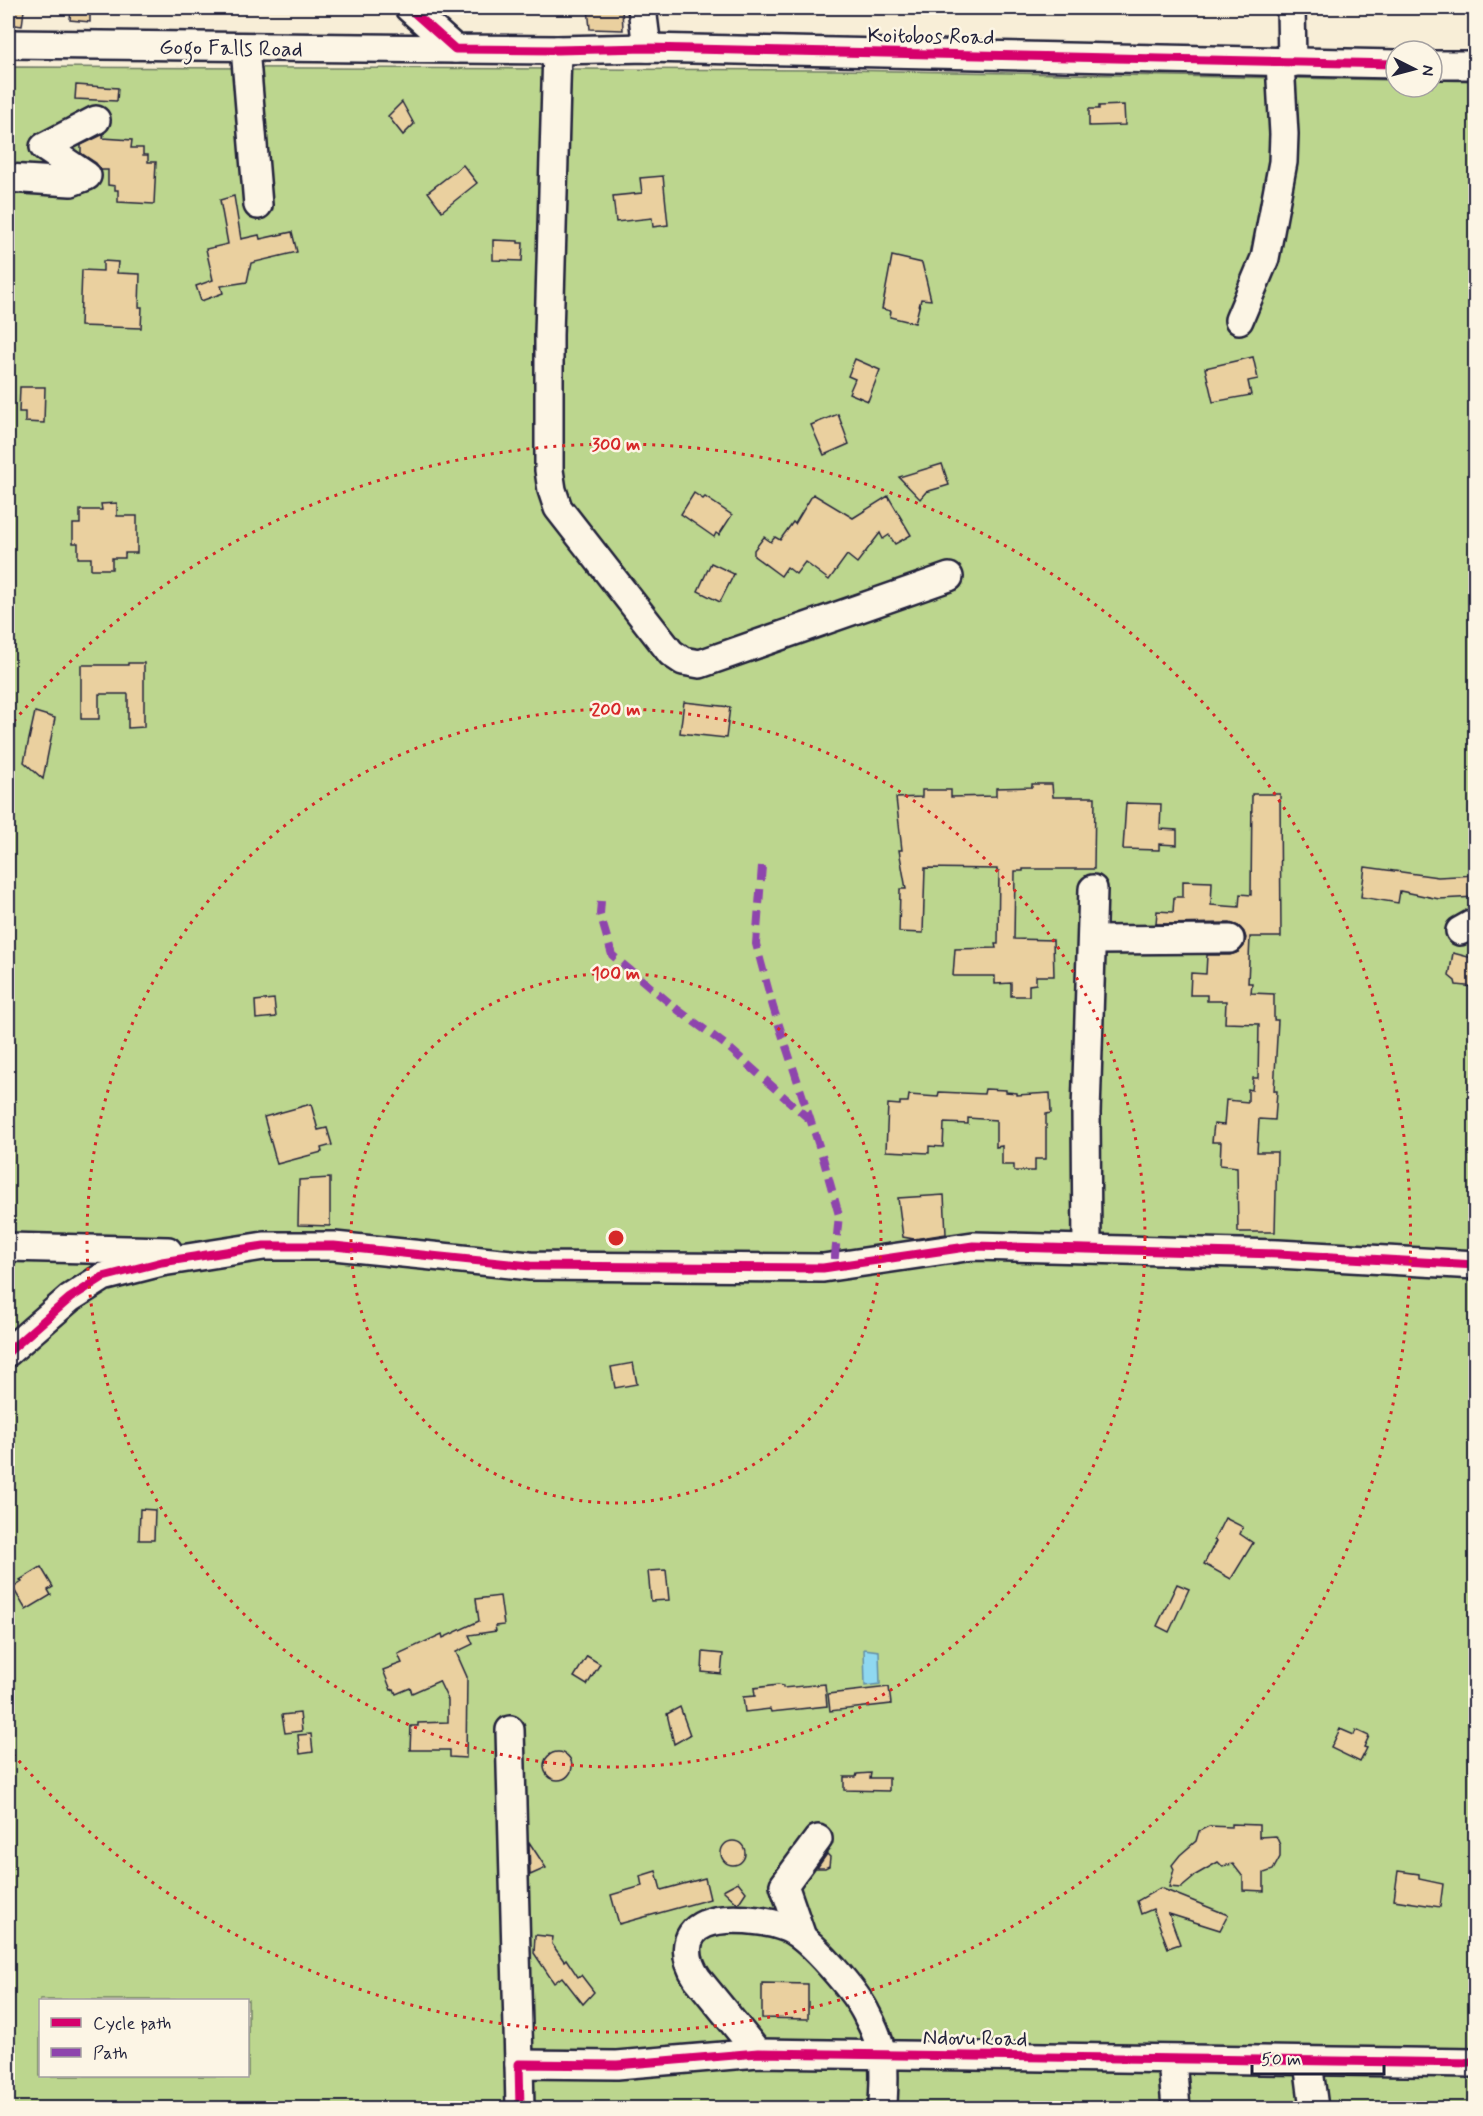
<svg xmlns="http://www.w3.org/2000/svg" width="1483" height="2116" viewBox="0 0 1483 2116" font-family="Mynerve,sans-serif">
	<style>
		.green { fill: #bcd68e; stroke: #6f7c64; stroke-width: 1.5; fill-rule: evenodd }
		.water { fill: #8fd8f0; stroke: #638fa8; stroke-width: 1.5 }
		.building { fill: #ead09f; stroke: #22223b; stroke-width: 1.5 }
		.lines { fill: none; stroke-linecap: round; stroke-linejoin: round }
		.minor-casing { stroke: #22223b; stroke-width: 32 }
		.minor { stroke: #fcf5e5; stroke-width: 27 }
		.quiet { stroke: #8e44ad; stroke-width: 8; stroke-dasharray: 15 8; stroke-linecap: butt }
		.cycleway-casing { stroke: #fcf5e5; stroke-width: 13 }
		.cycleway { stroke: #d6006c; stroke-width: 9 }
		.ring { fill: none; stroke: #d62828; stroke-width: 3; stroke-dasharray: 3 6 }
		.labels { text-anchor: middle; stroke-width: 5; stroke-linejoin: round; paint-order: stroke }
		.street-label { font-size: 22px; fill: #22223b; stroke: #fcf5e5 }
		.centre { fill: #d62828; stroke: #fcf5e5; stroke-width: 3 }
		.ring-label { font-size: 18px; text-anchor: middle; font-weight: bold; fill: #d62828; stroke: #fcf5e5; stroke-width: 5; stroke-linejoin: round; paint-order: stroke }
	</style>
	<rect width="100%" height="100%" fill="#f8eed7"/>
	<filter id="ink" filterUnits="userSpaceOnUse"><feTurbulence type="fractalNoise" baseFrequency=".0167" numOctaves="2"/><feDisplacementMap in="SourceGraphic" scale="12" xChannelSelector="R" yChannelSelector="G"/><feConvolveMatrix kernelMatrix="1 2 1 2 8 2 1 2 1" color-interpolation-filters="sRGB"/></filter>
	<g filter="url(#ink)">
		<path class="green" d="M8 67 838 70 1396 80V87H1432V80L1475 81V2108H8ZM40 2000H248V2076H40Z"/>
		<path class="water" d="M864 1649 879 1651 880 1684 865 1686Z"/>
		<g class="building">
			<path d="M8 8 24 10 22 26 8 24Z"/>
			<path d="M71 8H90V22L70 20Z"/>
			<path d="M588 8H622L623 30 590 29Z"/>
			<path d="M76 85 118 88 117 101 75 99Z"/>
			<path d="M402 102 414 124 403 135 388 116Z"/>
			<path d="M1124 105 1125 125 1089 126V109H1099V106Z"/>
			<path d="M104 134 103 138 132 140 131 148H143V155H148V162H156L154 204 118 202V190H115V186L108 185V170H101L96 163 81 153V145Z"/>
			<path d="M463 165 477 183 442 211 428 192Z"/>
			<path d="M663 176 668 225 653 227 652 218 616 222 613 196 642 193 640 178Z"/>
			<path d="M234 196 241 239 259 235 260 239 292 232 297 252 251 263 247 282 221 286 223 293 201 301 196 286 213 280 206 249 228 244 220 200Z"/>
			<path d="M493 240 518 241V243H523L522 261 493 260Z"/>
			<path d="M892 256 922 263 931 300 921 299 915 323 890 317 891 311 882 309Z"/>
			<path d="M103 261 118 262 117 273 140 274 139 307H142L141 328 80 326 82 270 103 271Z"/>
			<path d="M1253 357 1258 379 1248 381 1251 395 1213 402 1205 368Z"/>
			<path d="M855 359 880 370 868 401 849 393 855 379 848 376Z"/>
			<path d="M20 387H45L44 423 25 422V412H19Z"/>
			<path d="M838 414 849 444 824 455 811 425Z"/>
			<path d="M942 464 949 485 926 492 920 499 899 477Z"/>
			<path d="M694 493 703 499 705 497 732 515 719 535 716 533 714 537 681 514Z"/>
			<path d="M813 494 853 518 888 496 911 535 895 544 889 535 883 539 880 533 857 563 847 555 829 580 805 562 796 574 787 567 781 576 754 556V550L764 537 771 542 775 537 780 540 793 522 795 524Z"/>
			<path d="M117 503V516H137V553H125V558H112V569H91V558H78V543H73V524H80V510H102L101 504Z"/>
			<path d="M711 563 734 574 720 602 698 591Z"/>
			<path d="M128 663H144V727L128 728V694H99V719H81V665H128Z"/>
			<path d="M684 702 730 707 726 738 680 733Z"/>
			<path d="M35 712 55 718 43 779 24 762Z"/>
			<path d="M1032 784H1052L1053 797H1095L1094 869H1023V871H1015L1014 939 1053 940 1054 976H1036V984L1029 985V996H1011V983L995 984V976H953L955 949 996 948 995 944H998L999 871H997V869L925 868 923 933 899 932 900 889H906L899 850H902L896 798 922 797V790H951V797L996 796V788L1032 787Z"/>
			<path d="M1252 794H1280L1281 937H1250L1248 983H1252L1251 993 1274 994V1020H1278L1274 1091H1277L1275 1120 1259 1119 1257 1152H1277L1275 1232H1238L1237 1167 1220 1165 1221 1142H1212L1214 1124 1224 1125 1226 1100 1248 1102V1089L1252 1090 1253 1078H1258L1259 1024 1225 1023 1226 1001H1207V995H1190L1191 973 1206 974 1207 955H1230L1238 952 1244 946 1246 938 1244 932 1238 926 1230 923 1156 924 1157 911 1173 912 1174 897H1183V881L1212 882 1211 905 1239 907 1240 894 1251 895Z"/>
			<path d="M1126 803 1161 804 1160 829 1177 830V845L1159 844V850L1123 849Z"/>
			<path d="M1365 867 1438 877 1476 875V897L1439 899 1400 891 1398 903 1361 897Z"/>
			<path d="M1453 953 1476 959V987L1456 985 1455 981 1449 976Z"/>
			<path d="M274 999 276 1017 256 1019 255 1001Z"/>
			<path d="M985 1089 1006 1090V1092L1017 1093V1095L1050 1093 1051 1113 1046 1114V1159H1035V1171H1014V1165H1002V1146L996 1147V1120L968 1118V1124L944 1123 943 1147 929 1146V1153L886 1151 888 1104 900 1105V1102H908L909 1095 938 1097 939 1092 984 1094Z"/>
			<path d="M311 1104 318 1130 327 1128 332 1145 321 1148 322 1152 277 1164 264 1117Z"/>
			<path d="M330 1178V1226L298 1225 299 1180Z"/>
			<path d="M944 1195 946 1234 914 1239 903 1237 898 1198Z"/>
			<path d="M633 1363 637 1384 615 1388 611 1367Z"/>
			<path d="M140 1509 155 1510 154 1540H139Z"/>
			<path d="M1225 1518 1243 1527 1240 1534 1253 1543 1231 1579 1204 1564 1216 1541 1214 1540Z"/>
			<path d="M41 1567 53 1587 48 1590 51 1595 26 1610 13 1588 22 1582 20 1580Z"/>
			<path d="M666 1570 669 1600 651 1601 648 1571Z"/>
			<path d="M1177 1584 1189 1589 1169 1632 1157 1626Z"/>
			<path d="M500 1596 504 1625 495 1626 496 1631 469 1635 473 1644 456 1652 467 1677 466 1758 450 1757V1750H410L411 1726H418V1723L448 1722V1700L439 1681 412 1693 410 1688 396 1694 394 1689 391 1690 383 1670 402 1663 398 1654 442 1634 443 1638 479 1621 476 1599Z"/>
			<path d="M703 1652 723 1654 721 1674 702 1672Z"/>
			<path d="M587 1656 600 1664 587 1685 574 1677Z"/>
			<path d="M825 1684 827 1706 771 1712 770 1709 745 1712 743 1697 755 1696 754 1688 778 1685 783 1686V1688Z"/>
			<path d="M889 1687 891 1704 830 1711 828 1694Z"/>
			<path d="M680 1707 690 1735 674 1744 667 1714Z"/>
			<path d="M300 1713 302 1731 285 1733 282 1715Z"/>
			<path d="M1340 1729 1354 1735 1356 1730 1369 1736 1364 1747 1367 1748 1360 1762 1331 1748Z"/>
			<path d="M311 1734 313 1752 300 1754 298 1735Z"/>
			<circle cx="558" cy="1766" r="14"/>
			<path d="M871 1773 870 1778H889V1791L844 1790V1777H856L857 1774Z"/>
			<path d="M1231 1824 1259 1825V1837L1276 1836 1280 1845V1857L1273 1870 1264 1873V1891L1243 1890V1877L1233 1864 1222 1866 1218 1862 1192 1877 1193 1878 1181 1888 1169 1887 1174 1869 1172 1865 1180 1855 1196 1841 1199 1831 1209 1826 1231 1827Z"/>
			<circle cx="733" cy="1853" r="12"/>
			<path d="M529 1842 546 1868 530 1875Z"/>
			<path d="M827 1854 830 1857 829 1866 825 1868H817Z"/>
			<path d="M656 1871 661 1890 705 1878 710 1899 619 1924 611 1895 642 1886 640 1876Z"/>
			<path d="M1398 1871 1419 1874V1879L1443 1884 1440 1907 1394 1900Z"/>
			<path d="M738 1882 746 1892 738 1904 723 1890Z"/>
			<path d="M1160 1888 1163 1889 1228 1915 1220 1930 1169 1914 1180 1944 1168 1948 1153 1909 1141 1914 1137 1901Z"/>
			<path d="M535 1935 553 1937 552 1944 564 1961 566 1959 578 1977 581 1975 594 1992 583 2004 562 1977 554 1983 534 1953Z"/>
			<path d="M762 1983 808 1984V2019L762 2018Z"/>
		</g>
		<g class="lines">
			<g class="minor-casing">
				<g id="minor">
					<path d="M409 8 455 49 557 50 647 48 1396 64"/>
					<path d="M642 8 647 48"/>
					<path d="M1291 8 1292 63"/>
					<path d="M8 44 455 49"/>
					<path d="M245 48 258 205"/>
					<path d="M557 50 549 335V470L552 490 558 508 671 653 683 661 700 664 949 577"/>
					<path d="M1432 65H1476"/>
					<path d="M8 178 71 182 87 176 44 147 96 120"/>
					<path d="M1239 320 1265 258 1283 162 1284 134 1280 63"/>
					<path d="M1460 931 1476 922"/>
					<path d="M1093 940 1230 939"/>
					<path d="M8 1247 168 1251"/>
					<path d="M1087 1249 1086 1113 1093 889"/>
					<path d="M8 1352 70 1298 103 1277 162 1262 264 1246H334L530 1266 823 1268 973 1246 1278 1254 1476 1265"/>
					<path d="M510 1730 519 2064"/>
					<path d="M802 1937 784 1885 818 1839"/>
					<path d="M758 2053 697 1978C685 1960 681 1934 705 1924 725 1915 767 1920 787 1928 809 1937 857 1993 867 2015 873 2026 879 2041 882 2053 886 2070 883 2091 883 2108"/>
					<path d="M1172 2060 1176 2108"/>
					<path d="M1308 2062 1314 2108"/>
					<path d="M520 2108 519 2064 617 2065 758 2053 1476 2063"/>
				</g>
			</g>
			<use href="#minor" class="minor"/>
			<g class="quiet">
				<path d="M762 866 756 944 773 1007 823 1158 839 1215 834 1266"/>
				<path d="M601 901 600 914 612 955 678 1010 727 1046 809 1119"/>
			</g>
			<g class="cycleway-casing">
				<g id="cycleway">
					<path d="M409 8 455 49 557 50 647 48 1396 64"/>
					<path d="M8 1352 70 1298 103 1277 162 1262 264 1246H334L530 1266 823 1268 973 1246 1278 1254 1476 1265"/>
					<path d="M520 2108 519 2064 617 2065 758 2053 1476 2063"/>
				</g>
			</g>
			<use href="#cycleway" class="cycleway"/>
		</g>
	</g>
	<g class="ring">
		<circle cx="616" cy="1238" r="265"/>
		<circle cx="616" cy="1238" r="529"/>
		<path d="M8 728A794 794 0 1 1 8 1748"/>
	</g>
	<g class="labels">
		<g class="street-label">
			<text transform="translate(931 35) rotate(1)" y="8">Koitobos Road</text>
			<text transform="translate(231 47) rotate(1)" y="8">Gogo Falls Road</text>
			<text transform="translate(975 2037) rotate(1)" y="8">Ndovu Road</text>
		</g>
	</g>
	<circle cx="616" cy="1238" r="9" class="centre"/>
	<g class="ring-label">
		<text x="616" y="450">300 m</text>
		<text x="616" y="715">200 m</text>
		<text x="616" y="979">100 m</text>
	</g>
	<rect width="1483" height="2116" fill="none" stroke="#fcf5e5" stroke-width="30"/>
	<rect x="15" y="15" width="1453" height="2086" fill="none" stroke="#22223b" stroke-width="2" filter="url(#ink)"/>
	<rect x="39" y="1999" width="210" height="78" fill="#fcf5e5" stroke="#a5a1a1" stroke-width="1.5"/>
	<rect x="51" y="2018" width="30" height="9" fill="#d6006c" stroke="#a5a1a1" stroke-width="1.5"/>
	<text x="93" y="2029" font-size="18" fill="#22223b">Cycle path</text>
	<rect x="51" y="2048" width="30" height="9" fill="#8e44ad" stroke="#a5a1a1" stroke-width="1.5"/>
	<text x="93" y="2059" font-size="18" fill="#22223b">Path</text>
	<g transform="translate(1414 69) rotate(96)"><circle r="28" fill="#fcf5e5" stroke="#a5a1a1" stroke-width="1.5"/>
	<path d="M0-4.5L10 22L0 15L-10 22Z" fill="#22223b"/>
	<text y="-9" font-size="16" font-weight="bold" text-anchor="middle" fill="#22223b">N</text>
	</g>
	<path d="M1252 2065v9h132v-9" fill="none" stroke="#22223b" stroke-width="3"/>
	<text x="1261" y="2065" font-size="18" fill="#22223b" stroke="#fcf5e5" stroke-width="4.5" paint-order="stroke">50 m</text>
</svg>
